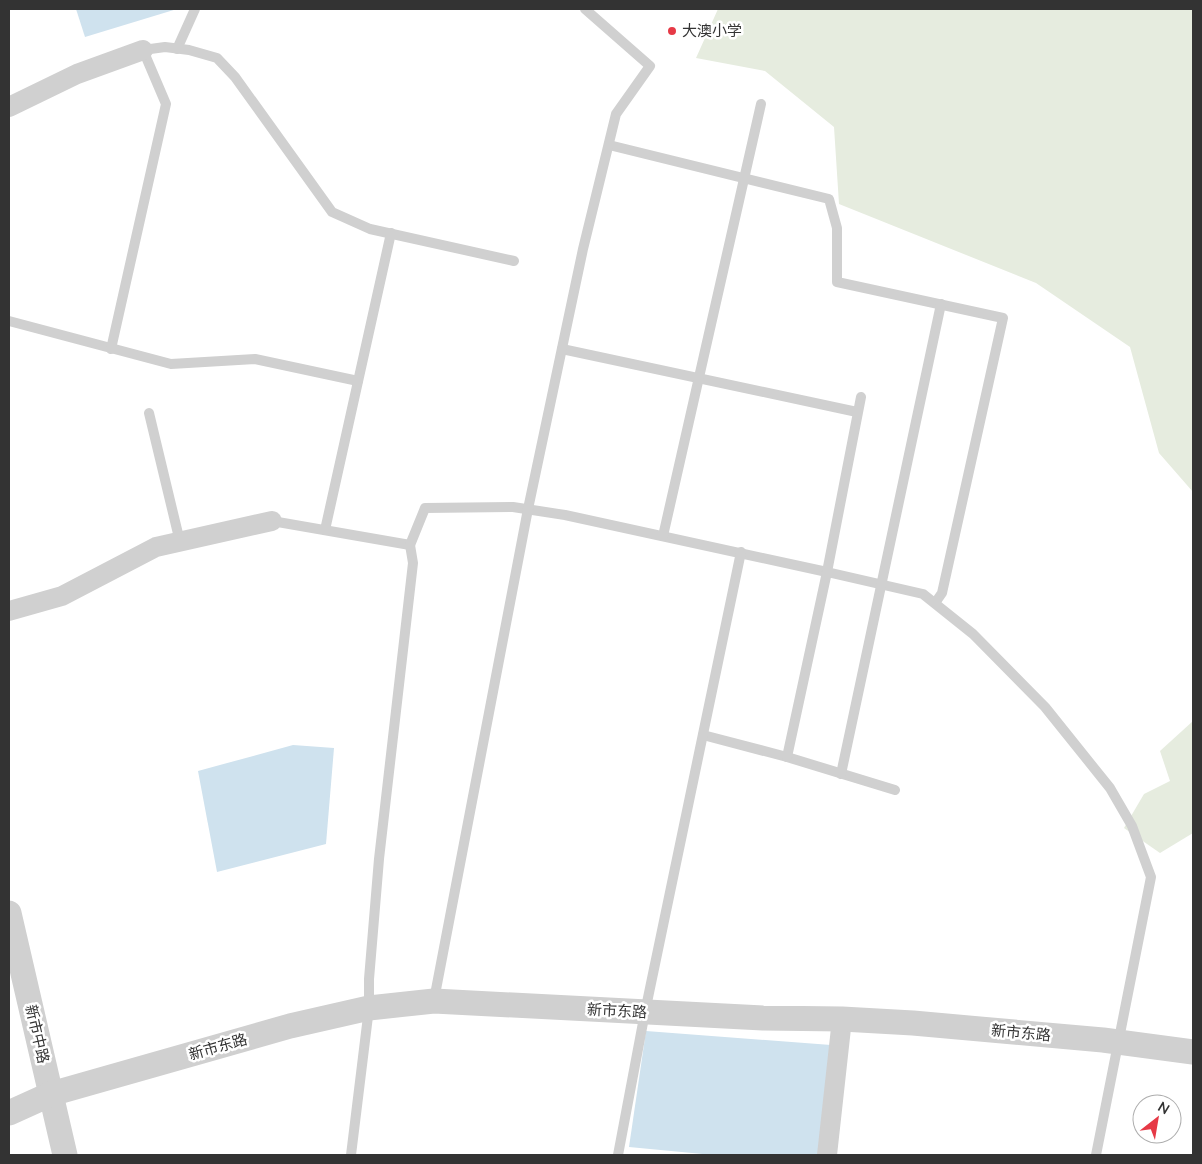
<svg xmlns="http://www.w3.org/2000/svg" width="1202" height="1164" viewBox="0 0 1202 1164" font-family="'Nunito Sans','Noto Sans SC',sans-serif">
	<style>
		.green { fill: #e6ecdf }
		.water { fill: #cfe2ee }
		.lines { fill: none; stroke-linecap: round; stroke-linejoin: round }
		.service { stroke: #d0d0d0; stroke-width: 10 }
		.minor { stroke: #d0d0d0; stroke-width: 20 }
		.tertiary { stroke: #d0d0d0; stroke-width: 25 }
		.poi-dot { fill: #e63946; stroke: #fff; stroke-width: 2 }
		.labels { text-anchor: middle; stroke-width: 5; stroke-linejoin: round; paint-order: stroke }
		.poi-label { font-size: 15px; fill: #333; stroke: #fff; text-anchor: start }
		.street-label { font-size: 15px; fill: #333; stroke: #fff }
	</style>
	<rect width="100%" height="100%" fill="#fff"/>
	<g class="green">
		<path d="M718 9H1193V492L1159 453 1130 347 1036 283 839 204 834 127 765 71 696 58Z"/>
		<path d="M1193 721V833L1160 853 1124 828 1144 794 1170 781 1160 751Z"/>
	</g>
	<g class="water">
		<path d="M76 9H177L85 37Z"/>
		<path d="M293 745 334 748 326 844 217 872 198 771Z"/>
		<path d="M646 1031 831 1045 821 1155H713L629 1147Z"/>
	</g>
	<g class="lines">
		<g class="service">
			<path d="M177 49 195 9"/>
			<path d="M609 145 829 199 837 228V282L1003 318 942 593 935 603"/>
			<path d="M9 321 171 364 255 359 358 381"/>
			<path d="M111 349 166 104 143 50 165 47 189 50 217 58 235 77 332 212 370 229 514 261"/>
			<path d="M562 349 857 412"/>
			<path d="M149 413 180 542"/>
			<path d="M272 521 410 545 425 508 513 507 565 515 827 572 861 397"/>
			<path d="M325 530 391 233"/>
			<path d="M663 536 761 104"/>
			<path d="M703 735 787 757 895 790"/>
			<path d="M787 757 827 572 923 594 973 634 1045 707 1110 788 1132 826 1151 877 1096 1155"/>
			<path d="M841 774 941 304"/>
			<path d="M434 1000 528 509 583 249 616 114 650 66 585 9"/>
			<path d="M351 1155 369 1008V979L379 859 413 563 410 545"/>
			<path d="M618 1155 645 1012 741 552"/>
		</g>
		<g class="minor">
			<path d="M9 107 77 74 143 50"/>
			<path d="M9 611 62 596 156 547 272 521"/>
			<path d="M827 1155 842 1019"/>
		</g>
		<g class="tertiary">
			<path d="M9 913 65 1155"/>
			<path d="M9 1113 51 1094 290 1026 369 1008 434 1001 763 1018 842 1019 913 1023 1103 1040 1193 1052"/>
		</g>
	</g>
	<circle class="poi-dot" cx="672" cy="31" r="5"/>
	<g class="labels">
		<g class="poi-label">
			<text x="682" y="36">大澳小学</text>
		</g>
		<g class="street-label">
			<text transform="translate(617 1011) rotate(3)" y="5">新市东路</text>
			<text transform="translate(1021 1033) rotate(5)" y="5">新市东路</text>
			<text transform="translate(37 1034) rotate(77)" y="5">新市中路</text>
			<text transform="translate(218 1047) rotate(-16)" y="5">新市东路</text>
		</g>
	</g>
	<rect width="1202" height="1164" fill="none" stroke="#333333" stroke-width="20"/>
	<g transform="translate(1157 1119) rotate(31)"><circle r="24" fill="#ffffff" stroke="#adadad"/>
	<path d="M0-4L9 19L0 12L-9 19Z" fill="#e63946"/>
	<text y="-8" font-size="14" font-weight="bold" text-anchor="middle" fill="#333333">N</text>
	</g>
</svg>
